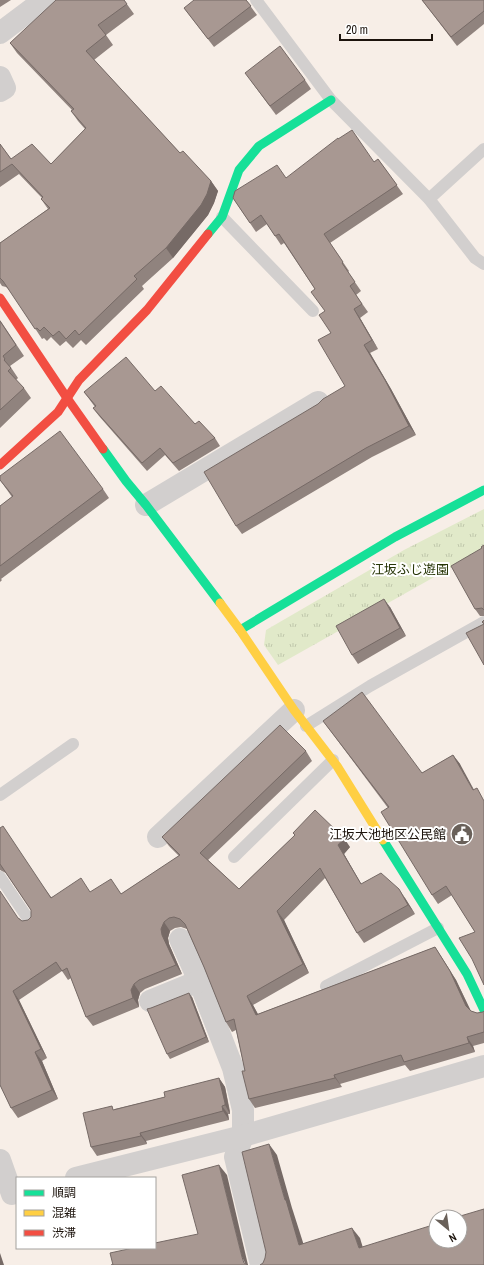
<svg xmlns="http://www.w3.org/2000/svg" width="484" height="1265" viewBox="0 0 484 1265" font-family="'Archivo Narrow','Noto Sans JP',sans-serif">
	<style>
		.park { fill: url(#park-tufts) }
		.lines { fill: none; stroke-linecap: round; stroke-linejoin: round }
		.lane { stroke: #d2cfce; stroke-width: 12 }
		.street { stroke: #d2cfce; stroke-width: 22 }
		.fast { stroke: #16e098; stroke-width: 9 }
		.slow { stroke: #ffcf43; stroke-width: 9 }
		.jam { stroke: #f24e42; stroke-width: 9 }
		.wall { fill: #90837e }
		.shaded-wall { fill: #766a66 }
		.building { fill: #a89892; stroke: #766a66 }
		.labels { text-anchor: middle; stroke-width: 4; stroke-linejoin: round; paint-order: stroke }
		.park-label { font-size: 13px; fill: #273607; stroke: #fff }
		.poi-label { font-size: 13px; fill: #1c130c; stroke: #fff; text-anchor: end }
	</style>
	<defs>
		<pattern id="park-tufts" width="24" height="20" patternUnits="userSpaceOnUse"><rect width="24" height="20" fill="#e1e9c9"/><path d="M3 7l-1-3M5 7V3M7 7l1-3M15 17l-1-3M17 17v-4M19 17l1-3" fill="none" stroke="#c0c7ab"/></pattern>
	</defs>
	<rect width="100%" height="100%" fill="#f7eee7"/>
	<path class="park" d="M484 509V549L278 665 264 645 266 630 404 550Z"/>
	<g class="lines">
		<g class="lane">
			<path d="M256 0 331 100 429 199 475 258 484 264"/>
			<path d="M429 199 484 149"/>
			<path d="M222 217 313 311"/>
			<path d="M306 726 370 686 484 622"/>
			<path d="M0 795 73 744"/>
			<path d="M234 857 333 760"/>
			<path d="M0 877 31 923"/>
			<path d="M326 986 438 928"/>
		</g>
		<g class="street">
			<path d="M0 33 44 0"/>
			<path d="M0 77 5 88 0 91"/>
			<path d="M146 505 318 402"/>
			<path d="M158 837 294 710"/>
			<path d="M180 939 199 981 233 1068 243 1110V1136L235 1157 261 1265"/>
			<path d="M150 1001 199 981"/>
			<path d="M0 1160 12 1194"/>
			<path d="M76 1178 243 1136 484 1066"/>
		</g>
		<g class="fast">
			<path d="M208 234 222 217 239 170 259 146 331 100"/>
			<path d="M103 449 126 481 146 505 220 603"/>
			<path d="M240 630 395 537 484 490"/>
			<path d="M383 840 467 974 484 1010"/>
		</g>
		<path class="slow" d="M220 603 240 630 294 710 337 766 383 840"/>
		<g class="jam">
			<path d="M0 298 67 398 103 449"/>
			<path d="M0 465 58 412 79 380 147 310 208 234"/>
		</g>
	</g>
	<g class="wall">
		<path d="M0 0H11L0 7Z"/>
		<path d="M124 0 134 14 106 35 113 45 94 60 180 153 211 181 218 191 214 203 208 215 173 258 142 286 144 289 86 345 81 340 73 348 66 341 60 346 51 337 47 341 44 338 42 339 10 290 6 287 2 286 0 283V243L48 209 41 199 42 198 19 174 0 187V144L11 159 51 164 85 129 78 121 71 111 72 110 17 53 10 43Z"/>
		<path d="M246 0 257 15 214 47 184 8Z"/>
		<path d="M422 0H484V24L457 46Z"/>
		<path d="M305 80 311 89 276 115 251 81Z"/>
		<path d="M378 159 403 194 330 243 349 271 348 272 361 291 356 295 368 312 360 318 378 349 370 353 391 389 416 435 372 457 242 534 236 526 318 404 345 386 325 311 315 289 284 243 281 245 267 224 256 232 233 198 286 178 374 162Z"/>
		<path d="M0 320 24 356 10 366 18 378 16 380 24 388 31 398 0 428Z"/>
		<path d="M155 391 195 424 215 438 220 446 179 471 165 455 147 471 99 416 93 408 95 407 84 392Z"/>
		<path d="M0 480 103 489 109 498 1 579 2 580 0 582V506L12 497Z"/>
		<path d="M484 545V616H480L475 609 482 548Z"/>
		<path d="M390 607 406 636 358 664 352 655Z"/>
		<path d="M323 721 422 773 453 755 460 764 475 932 452 895 438 904 432 895 388 808Z"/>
		<path d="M306 751 312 761 208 860 239 889 295 835 293 833 350 847 344 854 361 884 405 898 415 914 364 943 357 933 325 878 284 920 309 973 253 1005 258 1014 435 947 456 980 471 1011 477 1013 483 1012 484 1011V1043L473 1046 475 1052 410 1071 405 1065 340 1084 342 1087 255 1108 249 1099 245 1071 236 1030 232 1032 226 1022 204 967 187 929 181 927 175 928 170 931 168 938 169 944 182 974 145 989 140 993 138 1000 139 1007 93 1026 86 1017 71 978 68 980 62 971 19 1000 47 1058 42 1061 58 1099 18 1118 11 1108 0 1085 19 918 22 921 28 920 31 917V910L6 873 0 870V828L51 897 91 892 121 894 179 856 169 846 162 837Z"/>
		<path d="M192 997 209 1042 170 1059 167 1054 151 1008Z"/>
		<path d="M219 1078 225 1087 230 1111V1114H228L229 1120 146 1141 147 1144 97 1156 91 1147 115 1109 165 1097Z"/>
	</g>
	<g class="shaded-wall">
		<path d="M211 181 218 191 214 203 208 215 173 258 166 248Z"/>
		<path d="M354 309 360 318 378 349 372 340Z"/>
		<path d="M364 345 370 353 391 389 416 435 409 426Z"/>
		<path d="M384 599 390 607 406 636 400 628Z"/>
		<path d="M453 755 460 764 479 799 473 790Z"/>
		<path d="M344 838 350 847 344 854 367 894 361 884 338 845Z"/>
		<path d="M399 889 405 898 415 914 408 905Z"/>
		<path d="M277 911 284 920 309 973 303 964Z"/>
		<path d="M164 922 170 931 168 938 169 944 182 974 176 965 162 935 161 929Z"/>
		<path d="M435 947 456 980 473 1016 466 1006Z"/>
		<path d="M134 984 140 993 138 1000 139 1007 133 998 131 990Z"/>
		<path d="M13 991 19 1000 47 1058 41 1049Z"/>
		<path d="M189 993 192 997 209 1042 206 1037Z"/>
		<path d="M247 996 253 1005 263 1024 256 1015Z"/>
		<path d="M467 1037 473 1046 475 1052 469 1043Z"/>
		<path d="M35 1052 42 1061 58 1099 52 1090Z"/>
		<path d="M334 1075 342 1087 335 1078Z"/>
		<path d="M219 1078 225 1087 230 1114 225 1105Z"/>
		<path d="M222 1106 228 1114 229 1120 223 1111Z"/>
		<path d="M140 1133 146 1141 147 1144 141 1136Z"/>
		<path d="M269 1144 277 1155 292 1208 293 1211 307 1255 299 1245 285 1200Z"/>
		<path d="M219 1165 227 1175 248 1265H246L242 1257Z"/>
		<path d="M352 1228 360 1238 366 1258 359 1248Z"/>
		<path d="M0 1253 4 1265H0Z"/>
	</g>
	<g class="building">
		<path d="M56 0H124L127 4 98 25 106 35 86 51 180 153 183 151 211 181 207 194 201 205 166 248 134 276 137 279 79 335 75 330 66 339 59 331 53 336 44 327 40 331 37 328 35 329 3 281 0 278V243L50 208 41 199 43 197 12 164 0 172V144L11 159 32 144 51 164 86 128 71 111 74 109 10 43Z"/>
		<path d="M194 0H246L251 6 208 39 184 8Z"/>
		<path d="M422 0H484V11L451 37Z"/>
		<path d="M280 46 305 80 270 106 245 73Z"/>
		<path d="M352 130 374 162 378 159 397 185 324 234 343 262 342 263 355 282 350 286 362 304 354 309 372 340 364 345 385 380 409 426 366 448 236 526 204 472 318 404 323 399 345 386 318 340 331 333 319 315 325 311 311 292 315 289 279 234 275 236 261 215 250 223 233 198 235 191 277 165 286 178 338 138V139Z"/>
		<path d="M0 321 16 345 3 356 5 359 4 360 11 368 8 371 24 388 0 410Z"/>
		<path d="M126 357 155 391 161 386 195 424 199 421 215 438 173 463 160 448 142 463 93 408 96 406 84 392Z"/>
		<path d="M60 431 103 489 0 566V506L13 496 0 480V476Z"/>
		<path d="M484 545V610L482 608 475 609 451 566 482 548 481 547Z"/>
		<path d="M384 599 400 628 352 655 336 626Z"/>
		<path d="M484 620V665L466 633 484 624 482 622Z"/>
		<path d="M362 692 422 773 453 755 473 790 477 788 484 801V985L472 959 459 938 475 932 446 886 432 895 381 812 389 807 323 721Z"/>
		<path d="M280 725 306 751 200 853 239 889 295 835 293 833 315 810 344 838 338 845 361 884 381 873 399 889 408 905 357 933 320 868 277 911 303 964 247 996 256 1015 435 947 450 971 466 1006 471 1011 477 1013 483 1012 484 1011V1032L467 1037 469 1043 404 1062 401 1055 334 1075 335 1078 249 1099 242 1071H245L234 1019 226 1022 204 967 185 924 180 919 174 917 169 918 164 922 161 929 162 935 176 965 139 980 134 984 131 990 133 998 86 1017 67 968 62 971 56 962 13 991 41 1049 35 1052 52 1090 11 1108 0 1085V891L18 918 22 921 28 920 31 917V910L0 864V828L3 826 51 898 81 878 90 892 111 879 121 894 180 855 162 837Z"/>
		<path d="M189 993 206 1037 167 1054 147 1009 151 1008Z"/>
		<path d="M219 1078 225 1103V1105L222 1106 223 1111 140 1133 141 1136 91 1147 83 1113 112 1106 113 1110 165 1097 164 1092Z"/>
		<path d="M269 1144 285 1200H286L299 1245 352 1228 359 1248 436 1224V1241H460V1217H457L484 1209V1265H260L263 1263 265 1258 266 1252 242 1152Z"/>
		<path d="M219 1165 242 1257 244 1263 248 1265H111H113L110 1253 133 1248H155V1243L198 1234 182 1175Z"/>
	</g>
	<defs>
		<g id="civic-disc" transform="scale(1.15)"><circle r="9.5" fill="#696059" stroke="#fff"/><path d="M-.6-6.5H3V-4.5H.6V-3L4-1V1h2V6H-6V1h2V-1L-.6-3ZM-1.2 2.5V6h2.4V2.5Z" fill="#fff"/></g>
	</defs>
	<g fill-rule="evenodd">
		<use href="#civic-disc" x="462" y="834"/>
	</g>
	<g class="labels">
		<g class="park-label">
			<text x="410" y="574">江坂ふじ遊園</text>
		</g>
		<g class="poi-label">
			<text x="446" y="839">江坂大池地区公民館</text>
		</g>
	</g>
	<rect x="16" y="1177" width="140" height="72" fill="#ffffff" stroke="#a4a19e"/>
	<rect x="24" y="1190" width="20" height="6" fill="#16e098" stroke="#a4a19e"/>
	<text x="52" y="1197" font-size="12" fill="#1c130c">順調</text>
	<rect x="24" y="1210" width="20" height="6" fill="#ffcf43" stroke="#a4a19e"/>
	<text x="52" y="1217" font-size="12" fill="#1c130c">混雑</text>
	<rect x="24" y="1230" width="20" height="6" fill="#f24e42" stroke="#a4a19e"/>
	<text x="52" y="1237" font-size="12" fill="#1c130c">渋滞</text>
	<g transform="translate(448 1229) rotate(151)"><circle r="19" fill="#ffffff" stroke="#a4a19e"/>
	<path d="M0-3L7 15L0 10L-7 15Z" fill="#696059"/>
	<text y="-6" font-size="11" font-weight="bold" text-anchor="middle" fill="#1c130c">N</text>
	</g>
	<path d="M340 34v6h92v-6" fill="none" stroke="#1c130c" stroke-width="2"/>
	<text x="346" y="34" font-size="12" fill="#1c130c" stroke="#ffffff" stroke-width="3" paint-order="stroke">20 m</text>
</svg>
